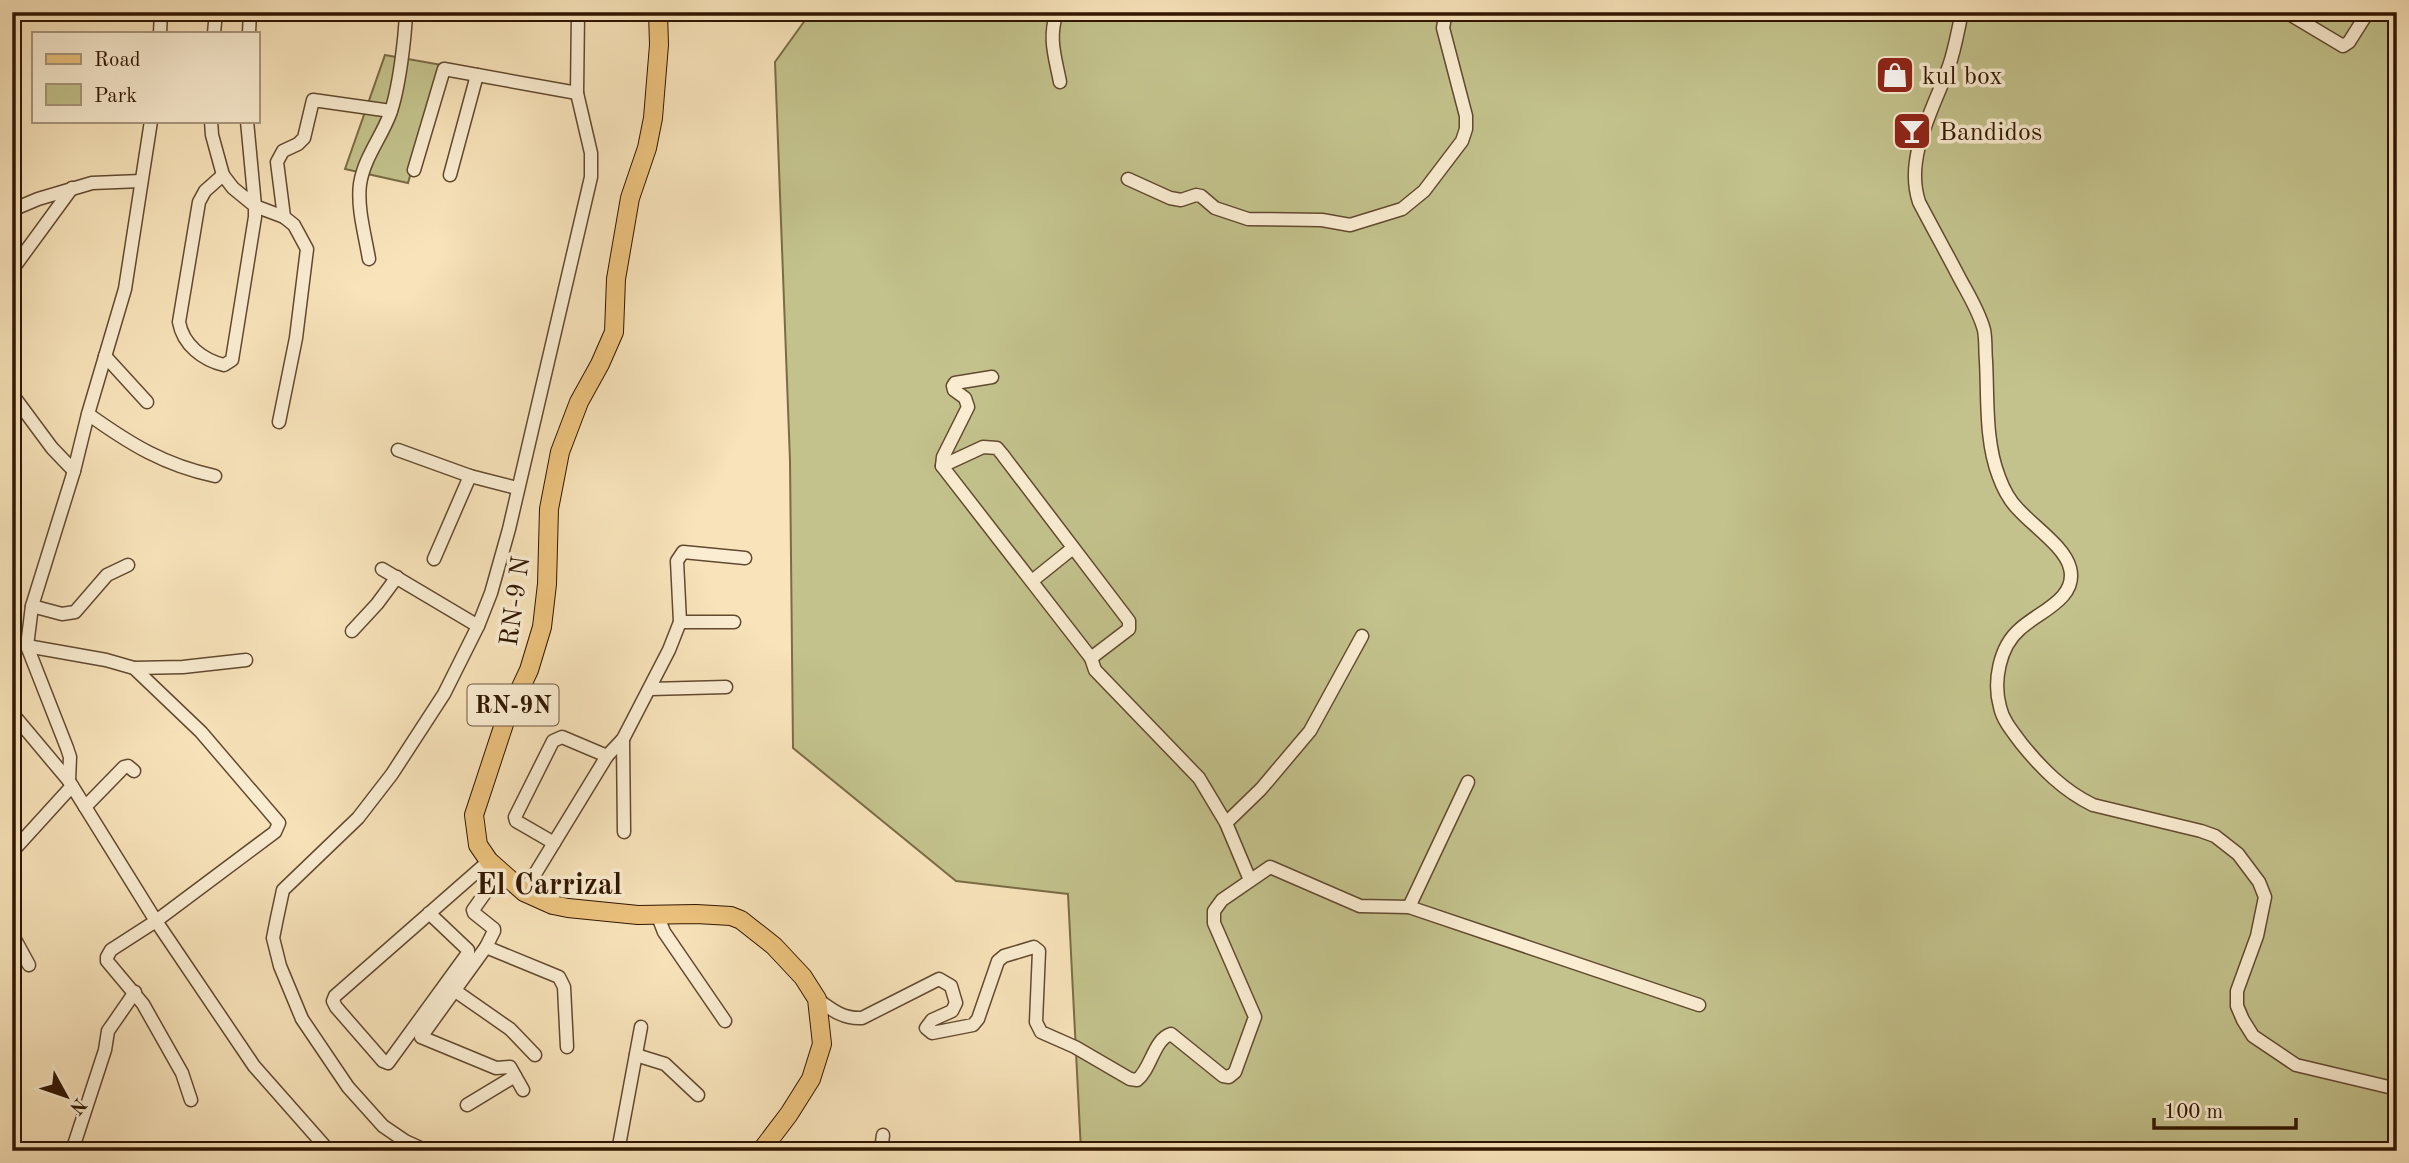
<svg xmlns="http://www.w3.org/2000/svg" width="2409" height="1163" viewBox="0 0 2409 1163" font-family="'Old Standard TT',serif">
	<style>
		.green { fill: #c3c28c; stroke: #7a6c46; stroke-width: 2 }
		.lines { fill: none; stroke-linecap: round; stroke-linejoin: round }
		.street-casing { stroke: #62492f; stroke-width: 15 }
		.primary-casing { stroke: #301601; stroke-width: 20 }
		.street { stroke: #faedd2; stroke-width: 12 }
		.primary { stroke: #ecc27d; stroke-width: 18 }
		.labels { text-anchor: middle; stroke-width: 7; stroke-linejoin: round; paint-order: stroke }
		.shield { fill: #faedd2; stroke: #6d5640; stroke-width: 2 }
		.shield-label { font-size: 24px; font-weight: bold; fill: #301601 }
		.poi-label { font-size: 26px; fill: #301601; stroke: #faedd2; text-anchor: start }
		.street-label { font-size: 26px; fill: #301601; stroke: #faedd2 }
		.quarter-label { font-size: 30px; font-weight: bold; fill: #301601; stroke: #faedd2 }
	</style>
	<rect width="100%" height="100%" fill="#f8e3ba"/>
	<filter id="stains"><feTurbulence type="fractalNoise" baseFrequency=".00286" numOctaves="4"/><feColorMatrix values="0 0 0 0 .2 0 0 0 0 .09 0 0 0 0 .02 0 0 0 .5 -.17"/></filter>
	<radialGradient id="worn" r=".72"><stop offset=".6" stop-color="#630" stop-opacity="0"/><stop offset="1" stop-color="#630" stop-opacity=".3"/></radialGradient>
	<g class="green">
		<path d="M811 12H2397V1151H1081L1068 894 956 881 793 748 790 461 775 62Z"/>
		<path d="M385 55 442 65 408 183 345 169Z"/>
	</g>
	<g class="lines">
		<g class="street-casing">
			<g id="street">
				<path d="M1057 12C1048 38 1055 56 1060 82"/>
				<path d="M1962 12C1958 30 1955 49 1949 66 1934 108 1904 157 1919 202 1932 227 1946 252 1959 277 1968 294 1979 311 1984 330 1986 340 1985 351 1986 361 1988 399 1985 441 1999 477 2003 488 2009 500 2018 509 2032 525 2065 547 2070 568 2078 599 2038 612 2020 629 1999 647 1993 682 2000 707 2003 721 2013 732 2021 743 2042 769 2064 791 2093 805L2201 831 2215 836 2238 854 2259 882 2265 897 2257 936 2237 991V1006L2243 1020 2253 1036 2296 1065 2397 1089"/>
				<path d="M2286 12 2343 46 2349 42 2368 12"/>
				<path d="M160 33 161 12"/>
				<path d="M214 33 216 12"/>
				<path d="M249 33 250 12"/>
				<path d="M211 121 212 135 223 175"/>
				<path d="M247 121 255 206V217L232 360 224 365C203 360 183 345 179 322L199 202 205 191 223 175 233 188 255 206 284 217 294 225 307 249 296 338 279 422"/>
				<path d="M414 170 444 69 577 93"/>
				<path d="M450 175 477 75"/>
				<path d="M1128 179 1170 198 1181 200 1196 195 1201 196 1215 208 1248 219 1322 220 1350 225 1402 209 1424 191 1462 141 1466 129V116L1443 28 1446 12"/>
				<path d="M12 210 38 199 92 183 141 181"/>
				<path d="M284 217 277 162 283 151 298 144 304 138 313 100 391 111"/>
				<path d="M369 259C365 235 357 208 360 184 364 158 381 138 390 114 399 89 405 39 406 12"/>
				<path d="M12 270 72 188"/>
				<path d="M105 356 147 402"/>
				<path d="M992 377 955 383 953 386 954 390 965 398 968 407 943 457 942 466 1091 658 1095 670 1199 778 1226 823 1250 880"/>
				<path d="M12 394 52 448 74 471"/>
				<path d="M88 414C130 444 164 465 215 476"/>
				<path d="M398 450 470 476 517 488"/>
				<path d="M942 466 983 447 997 448 1002 454 1129 621V629L1091 658"/>
				<path d="M434 559 470 476"/>
				<path d="M382 569 478 626"/>
				<path d="M1032 581 1073 548"/>
				<path d="M32 606 62 614 75 612 107 575 128 565"/>
				<path d="M680 622H734"/>
				<path d="M352 631 377 604 397 577"/>
				<path d="M27 646 106 660 134 668 183 667 246 660"/>
				<path d="M134 668 201 732 279 823 275 832 156 921 111 950 107 957V961L143 1004 182 1073 191 1100"/>
				<path d="M650 689 726 687"/>
				<path d="M12 713 69 781 156 921 254 1066 329 1151"/>
				<path d="M623 739 624 832"/>
				<path d="M69 781 70 757 67 748 27 646 32 606 74 471 88 414 125 289 151 121"/>
				<path d="M85 807 124 767 128 766 134 771"/>
				<path d="M1226 823 1261 789 1310 731 1362 636"/>
				<path d="M554 843 516 821 515 817 553 741 562 737 607 756"/>
				<path d="M12 852 72 786"/>
				<path d="M500 872 473 910 474 913 494 929V931L486 947 421 1037 496 1068 510 1067 523 1090"/>
				<path d="M524 892 607 756 623 739 669 650 680 622 677 561 683 552 745 558"/>
				<path d="M1409 907 1468 782"/>
				<path d="M429 913 468 950V953L388 1063 383 1061 336 1007 333 1001 335 996 489 861"/>
				<path d="M657 914 664 932 725 1021"/>
				<path d="M12 934 29 965"/>
				<path d="M486 947 559 977 564 987 567 1047"/>
				<path d="M454 990 510 1029 535 1055"/>
				<path d="M817 999C832 1010 843 1019 862 1018L939 979 951 986 956 1003 952 1011 932 1020 926 1028 932 1033 973 1025 978 1019 998 961 1004 956 1034 947 1039 951 1036 1022 1041 1032 1075 1047 1130 1079 1137 1080C1151 1069 1154 1039 1171 1034L1223 1076 1229 1077 1235 1072 1255 1017 1214 923V911L1222 900 1270 867 1360 906 1409 907 1699 1005"/>
				<path d="M636 1055 665 1064 698 1095"/>
				<path d="M467 1105 515 1076"/>
				<path d="M72 1151 105 1050 108 1031 135 992"/>
				<path d="M427 1151 405 1141 383 1126 348 1087 302 1019 280 966 273 938 277 918 283 890 358 818 392 774 444 694 478 626 491 593 509 529 591 177V153L577 93 578 12"/>
				<path d="M618 1151 641 1027"/>
				<path d="M881 1151 883 1135"/>
			</g>
		</g>
		<g class="primary-casing">
			<path id="primary" d="M658 12 659 45 653 118 647 148 630 198 616 279 614 332 600 364 579 402 560 452 549 509 547 584 542 627 529 670 505 721 474 815 478 845 489 861 524 892 553 905 568 908 638 915 696 914 731 916 741 920 774 946 803 977 817 999 822 1044 811 1079 789 1114 761 1151"/>
		</g>
		<use href="#street" class="street"/>
		<use href="#primary" class="primary"/>
	</g>
	<defs>
		<g id="shop-square" transform="scale(2.0125)"><rect x="-9" y="-9" width="18" height="18" rx="4" fill="#8f2418" stroke="#faedd2"/><path d="M-5-2.5h2.3a2.7 3.5 0 0 1 5.4 0H5L5.5 6h-11ZM-1.5-2.5h3a1.5 2.3 0 0 0-3 0Z" fill="#fff"/></g>
		<g id="bar-square" transform="scale(2.0125)"><rect x="-9" y="-9" width="18" height="18" rx="4" fill="#8f2418" stroke="#faedd2"/><path d="M-6-5H6L.8 .8V4.5H3.5V6h-7V4.5H-.8V.8Z" fill="#fff"/></g>
	</defs>
	<g fill-rule="evenodd">
		<use href="#shop-square" x="1895" y="75"/>
		<use href="#bar-square" x="1912" y="131"/>
	</g>
	<g class="labels">
		<rect class="shield" x="467.5" y="684.5" width="91" height="41" rx="5"/>
		<g class="shield-label">
			<text x="513" y="713">RN-9N</text>
		</g>
		<g class="poi-label">
			<text x="1922" y="84">kul box</text>
			<text x="1939" y="140">Bandidos</text>
		</g>
		<g class="street-label">
			<text transform="translate(514 601) rotate(-82)" y="9">RN-9 N</text>
		</g>
		<g class="quarter-label">
			<text x="549" y="894">El Carrizal</text>
		</g>
	</g>
	<rect width="2409" height="1163" fill="none" stroke="#f8e3ba" stroke-width="42"/>
	<rect x="14" y="14" width="2381" height="1135" fill="none" stroke="#301601" stroke-width="3.5"/>
	<rect x="21" y="21" width="2367" height="1121" fill="none" stroke="#301601" stroke-width="2"/>
	<rect x="32" y="32" width="228" height="91" fill="#faedd2" stroke="#a9977e" stroke-width="2"/>
	<rect x="46" y="54" width="35" height="10" fill="#ecc27d" stroke="#a9977e" stroke-width="2"/>
	<text x="94" y="66" font-size="21" fill="#301601">Road</text>
	<rect x="46" y="84" width="35" height="21" fill="#c3c28c" stroke="#a9977e" stroke-width="2"/>
	<text x="94" y="102" font-size="21" fill="#301601">Park</text>
	<g transform="translate(66 1096) rotate(130)" stroke="#faedd2" stroke-width="5" paint-order="stroke">
	<path d="M0-5L12 26L0 18L-12 26Z" fill="#301601"/>
	<text y="-10" font-size="19" font-weight="bold" text-anchor="middle" fill="#301601">N</text>
	</g>
	<path d="M2154 1118v10h142v-10" fill="none" stroke="#301601" stroke-width="3.5"/>
	<text x="2164" y="1118" font-size="21" fill="#301601" stroke="#faedd2" stroke-width="5" paint-order="stroke">100 m</text>
	<rect width="100%" height="100%" filter="url(#stains)"/>
	<rect width="100%" height="100%" fill="url(#worn)"/>
</svg>
